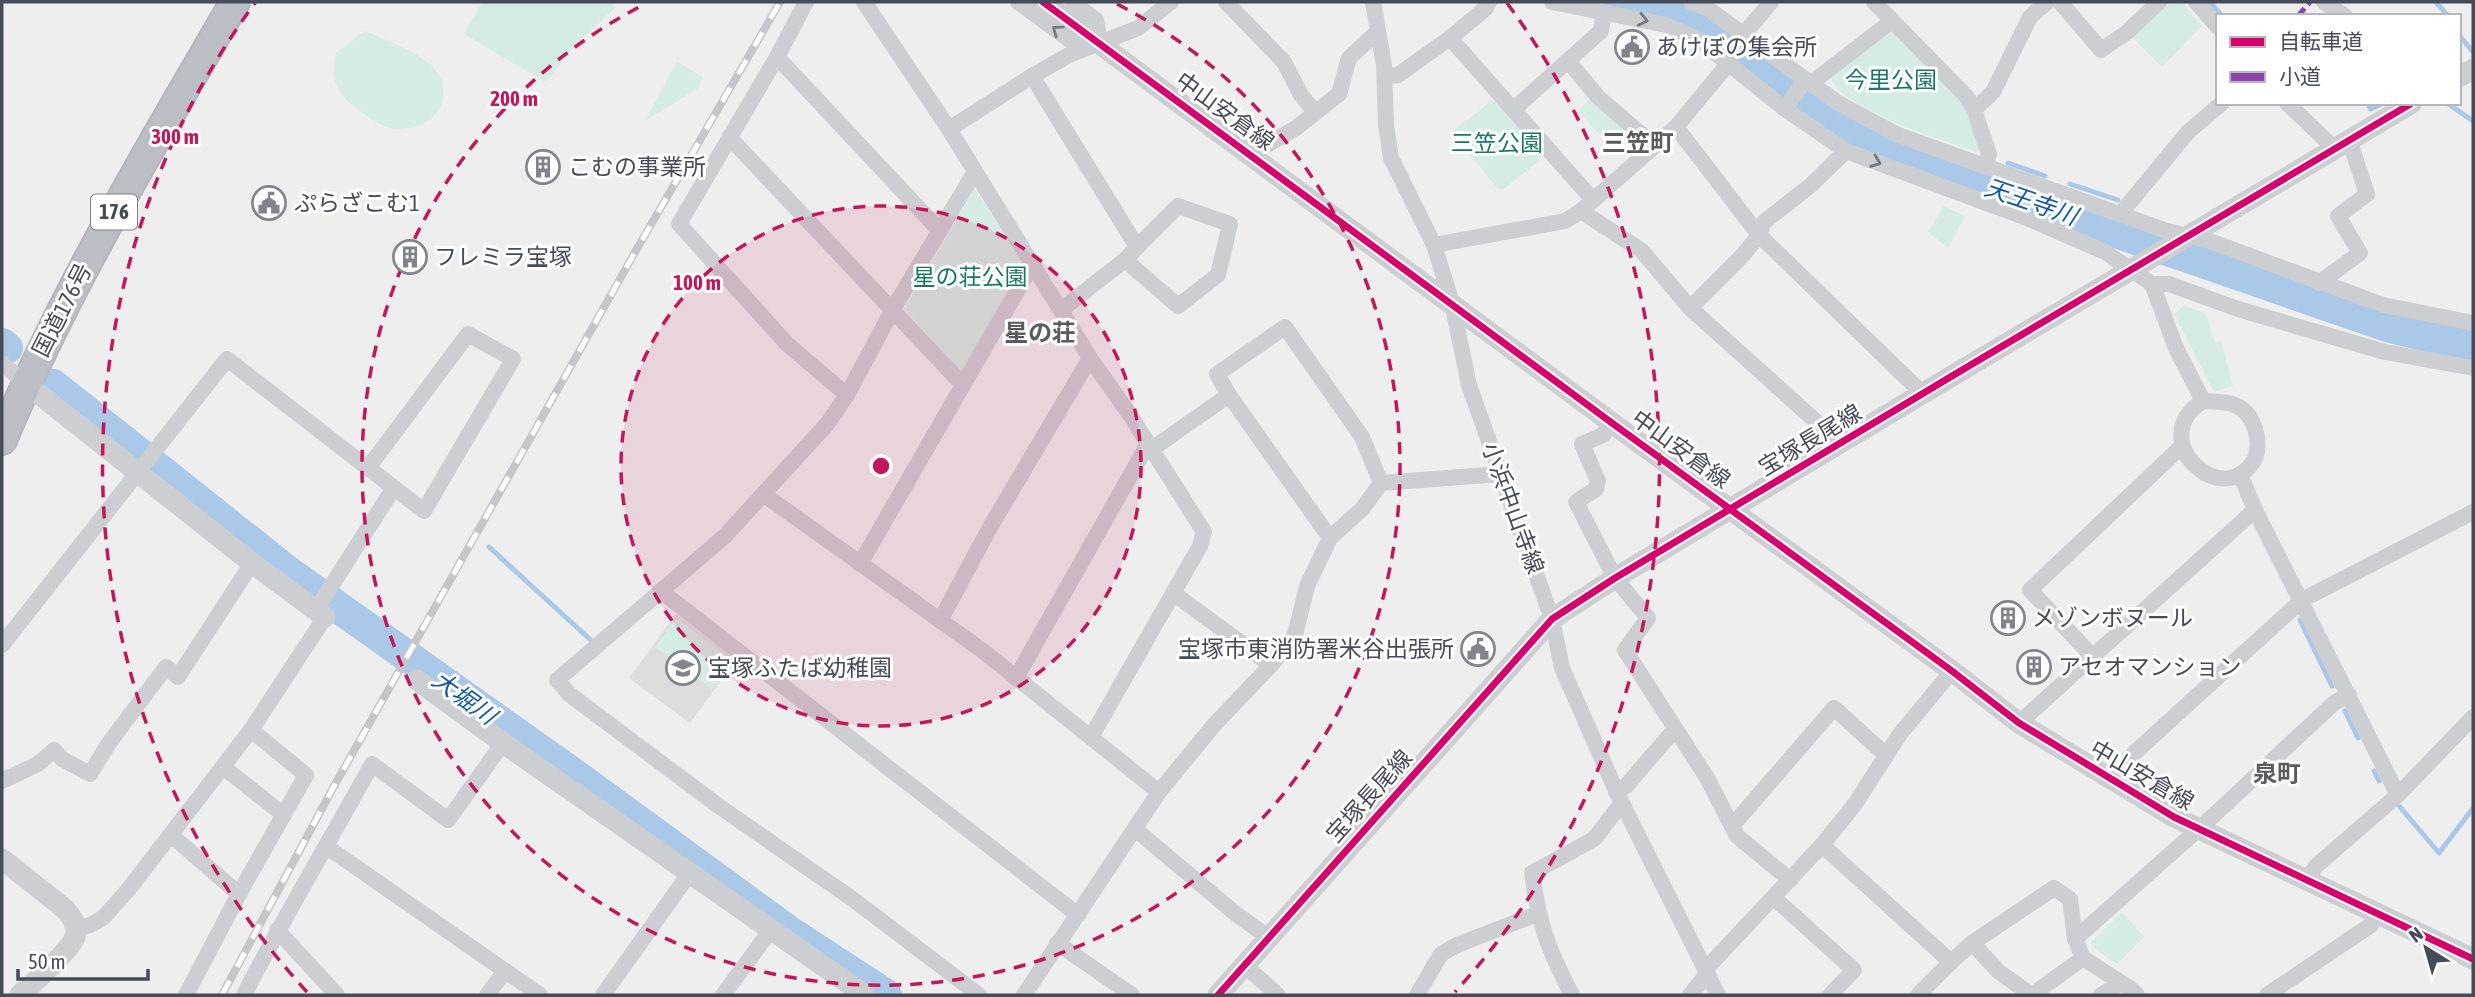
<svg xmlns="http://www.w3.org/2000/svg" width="2475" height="997" viewBox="0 0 2475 997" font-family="'Asap Condensed','Noto Sans JP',sans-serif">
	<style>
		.education { fill: #ddd }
		.green { fill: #d4ece4 }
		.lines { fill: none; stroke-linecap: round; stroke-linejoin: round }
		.stream { stroke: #aac9e8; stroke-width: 5 }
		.river { stroke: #aac9e8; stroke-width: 32 }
		.highway-casing { stroke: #b4b5bd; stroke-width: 32 }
		.street { stroke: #ccced1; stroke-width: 16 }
		.secondary { stroke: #cdced2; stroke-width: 21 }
		.highway { stroke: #bcbec5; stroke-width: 28 }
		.rail-casing { stroke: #c5c6c9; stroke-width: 8 }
		.rail { stroke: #fff; stroke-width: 5; stroke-dasharray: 16; stroke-linecap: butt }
		.quiet { stroke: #8e44ad; stroke-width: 5; stroke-dasharray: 10 5; stroke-linecap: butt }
		.cycleway-casing { stroke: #fff; stroke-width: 11 }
		.cycleway { stroke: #d6006c; stroke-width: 7 }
		.oneway { stroke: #757983 }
		.ring { fill: none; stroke: #c2185b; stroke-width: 3.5; stroke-dasharray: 12 9 }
		.labels { text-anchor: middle; stroke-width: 6; stroke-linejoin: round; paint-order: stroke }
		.shield { fill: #fff; stroke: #7e818b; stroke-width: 2 }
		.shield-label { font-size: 21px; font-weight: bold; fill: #464b59 }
		.poi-label { font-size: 23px; fill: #464b59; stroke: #fff; text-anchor: start }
		.park-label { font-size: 23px; fill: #1c7563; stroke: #fff }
		.street-label { font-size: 23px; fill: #464b59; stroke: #fff }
		.neighbourhood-label { font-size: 24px; font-weight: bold; fill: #5a5b61; stroke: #fff }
		.water-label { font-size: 24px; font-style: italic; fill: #15599d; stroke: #fff }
		.centre { fill: #c2185b; stroke: #fff; stroke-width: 3.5 }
		.ring-label { font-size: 21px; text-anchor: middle; font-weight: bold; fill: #c2185b; stroke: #fff; stroke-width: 6; stroke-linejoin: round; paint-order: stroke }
	</style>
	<rect width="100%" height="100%" fill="#efeeee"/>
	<path class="education" d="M676 614 737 659 690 723 629 678Z"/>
	<g class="green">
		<path d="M482 2H608L616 7 578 42 546 82 464 34Z"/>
		<path d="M2165 2H2182L2202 26 2162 67 2131 36Z"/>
		<path d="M365 31C386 40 409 48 427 62 457 85 444 123 409 128 404 129 398 130 393 129 379 125 368 117 356 108 335 92 331 80 336 53Z"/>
		<path d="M1894 33 1962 104 1981 147 1977 152C1943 140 1845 111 1831 78L1888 34Z"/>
		<path d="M677 62 703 77 697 89 645 121Z"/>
		<path d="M1592 97 1625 128 1608 144 1578 111Z"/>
		<path d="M1491 101 1501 103 1541 153 1540 160 1504 189H1498L1452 132Z"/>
		<path d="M975 189 1024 267 961 372 904 309Z"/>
		<path d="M1944 206 1965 216 1948 248 1928 232Z"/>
		<path d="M2184 306 2205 313 2215 342 2221 340 2233 386 2214 392 2174 314Z"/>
		<path d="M677 618 733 661 712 689 655 647Z"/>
		<path d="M2122 912 2144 937 2117 964 2099 952 2091 942Z"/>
	</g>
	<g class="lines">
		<g class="stream">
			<path d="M2210 2 2222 16"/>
			<path d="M2436 2 2448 16"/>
			<path d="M2459 35 2473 52"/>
			<path d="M2367 103 2371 109 2383 103"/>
			<path d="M2447 103 2473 121"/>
			<path d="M2008 163 2045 176"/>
			<path d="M2070 184 2118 200"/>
			<path d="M489 547 594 643"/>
			<path d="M2300 620 2332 686"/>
			<path d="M2345 711 2358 738"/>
			<path d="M2374 771 2379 781"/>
			<path d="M2400 807 2439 853 2473 808"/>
		</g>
		<g class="river">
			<path d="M1617 2 1667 11 1702 23 1818 111 1876 149 2390 327 2473 347"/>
			<path d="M2 344 7 348"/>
			<path d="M53 385 287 571 575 775 791 933 886 995"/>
		</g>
		<g class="highway-casing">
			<path id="highway" d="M2 440C66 287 152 145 235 2"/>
		</g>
		<g class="street">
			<path d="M806 2 777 57 679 224 787 344 847 395"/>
			<path d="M864 2 949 129 1090 358 1132 418 1204 532 1200 546 1091 737"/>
			<path d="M1018 2 1074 43 1095 44"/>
			<path d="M1072 2 1096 20 1101 44"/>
			<path d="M1226 2 1284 62 1301 95 1315 112"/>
			<path d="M1373 2 1384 65 1386 125 1391 158 1434 245 1452 303 1469 385 1552 619 1562 668 1618 795 1718 995"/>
			<path d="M1552 2 1666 25 1699 40 1785 109 1846 151 2027 218 2105 252 2152 284H2169L2238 309 2385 352 2473 368"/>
			<path d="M1691 2 1707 8 1838 103 1898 135 2167 231 2207 240 2383 305 2473 323"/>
			<path d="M1874 2 1967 97 1974 110 1989 154 1985 166"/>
			<path d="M2060 2 2101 50 2126 33 2159 2"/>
			<path d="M2196 2 2218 27"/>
			<path d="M2324 2 2345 16"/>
			<path d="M1744 34 1771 2"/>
			<path d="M1450 38 1593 200"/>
			<path d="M777 57 940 231"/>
			<path d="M1568 61 1598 97 1655 146"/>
			<path d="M1032 76 1137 247 1125 260 1061 310"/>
			<path d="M1385 76 1398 75 1450 38 1486 8 1489 2"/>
			<path d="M1810 84 1892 21"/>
			<path d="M2287 103 2334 148"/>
			<path d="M1514 109 1601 31 1604 12"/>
			<path d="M1785 109 1805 80"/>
			<path d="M1974 110 1993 92 2030 17 2047 2"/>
			<path d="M1676 127 1759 235 1923 394"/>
			<path d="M949 129 1032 76 1069 55 1138 28 1171 2"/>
			<path d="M729 137 963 385"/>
			<path d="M1251 154 1296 128 1339 94 1349 58 1378 31"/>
			<path d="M974 173 893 309 847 395 828 423 725 536 557 680 569 694 720 807 854 900 979 995"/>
			<path d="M1581 211 1642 251 1690 308 1841 444"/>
			<path d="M2121 213 2188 132 2222 103"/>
			<path d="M1434 245 1565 221 1581 211 1676 127 1728 64"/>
			<path d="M1125 260 1178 306 1218 275 1230 224 1178 206 1137 247"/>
			<path d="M2319 283 2360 253 2338 216 2367 194 2349 139"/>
			<path d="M2152 284 2176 348 2203 401"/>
			<path d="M1690 308 1743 255 1759 235 1764 222 1811 185 1846 151"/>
			<path d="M2 363 25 383"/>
			<path d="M2203 401C2214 402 2225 401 2235 405 2254 412 2263 443 2254 460 2223 513 2143 439 2203 401Z"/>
			<path d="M1612 423 1603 435 1582 444 1598 481 1596 489 1576 502 1615 578 1648 618 1625 650 1707 778 1737 836 1790 880"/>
			<path d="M1152 449 1229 395"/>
			<path d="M2240 474 2255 510 2398 795"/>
			<path d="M763 494 983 651 1159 792"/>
			<path d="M1330 538 1229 395 1217 374 1285 327 1362 437 1381 483"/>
			<path d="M860 564 1032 265"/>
			<path d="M662 592 1078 915"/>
			<path d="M1173 593 1271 665"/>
			<path d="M316 610 393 489"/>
			<path d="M940 621 989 529 1090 358"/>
			<path d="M2 645 227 359 424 511 513 359 468 334 368 468"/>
			<path d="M2092 656 2030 590 2182 446"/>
			<path d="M1016 678 1148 444"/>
			<path d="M2019 723 2255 510"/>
			<path d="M223 767 284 815"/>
			<path d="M2111 780 2118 768 2302 600 2473 512"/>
			<path d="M2 781 38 764 54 750 62 759 90 774 109 743 166 667 178 677 252 563"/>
			<path d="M1616 792 1626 786 1675 729"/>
			<path d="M1732 826 1834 708 1886 755"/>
			<path d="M1135 829 1236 914 1268 937"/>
			<path d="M171 835 239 894"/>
			<path d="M1822 845 1951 962 1918 995"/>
			<path d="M327 847 540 995"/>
			<path d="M2308 880 2316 866 2398 795 2473 717"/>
			<path d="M1774 898 1854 970 1830 995"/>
			<path d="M75 927 88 926 103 918 128 890 251 730 325 617"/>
			<path d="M277 930 337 995"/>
			<path d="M2075 939 2212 817 2334 703 2349 695"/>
			<path d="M1057 943 1132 995"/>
			<path d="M1972 943 1999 972 2032 995 2083 958"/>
			<path d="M1951 962 1972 943 2054 888 2070 899 2075 939 2083 958 2131 989 2137 995"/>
			<path d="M1245 966 1278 995"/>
			<path d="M1705 970 1822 845 1855 804 1900 734 1952 671"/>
			<path d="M186 995 239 894 306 775 251 730"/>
			<path d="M244 995C284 916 330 841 372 764L448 820 503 743"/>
			<path d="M487 995 505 971"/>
			<path d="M603 995 689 874"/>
			<path d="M723 995 770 931"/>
			<path d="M1024 995 1159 792 1214 725 1271 665 1295 635 1307 586 1330 538 1363 508 1381 483 1500 474"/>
			<path d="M1417 995 1441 954 1457 945 1537 914"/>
			<path d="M1572 995C1548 949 1539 925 1532 873L1594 839 1622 803"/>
			<path d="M1690 995 1707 974"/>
			<path d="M2101 995 2121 983"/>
			<path d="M2267 995 2371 925 2378 913"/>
		</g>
		<g class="secondary">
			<path d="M1043 2 1612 423 1952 671 2019 723 2174 817 2473 959"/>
			<path d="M2459 77 2473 69"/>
			<path d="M25 383 252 563 325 617"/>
			<path d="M417 680 503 743 865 995"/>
			<path d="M2 859 65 909C71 916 77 924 76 934 72 950 33 983 20 995"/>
			<path d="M1218 995 1552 619 1615 578 1952 376 2412 103"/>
		</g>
		<use href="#highway" class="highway"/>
		<g class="rail-casing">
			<path id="rail" d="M222 995 333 788 634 254 780 2"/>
		</g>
		<use href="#rail" class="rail"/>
		<path class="quiet" d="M2298 16 2310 2"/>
		<g class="cycleway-casing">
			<g id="cycleway">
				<path d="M1043 2 1612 423 1952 671 2019 723 2174 817 2473 959"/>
				<path d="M1218 995 1552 619 1615 578 1952 376 2412 103"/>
			</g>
		</g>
		<use href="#cycleway" class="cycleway"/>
	</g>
	<defs><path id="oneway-chevron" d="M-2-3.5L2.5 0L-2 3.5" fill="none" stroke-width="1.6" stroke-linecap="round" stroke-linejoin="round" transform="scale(1.75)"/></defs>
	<g class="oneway">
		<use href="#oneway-chevron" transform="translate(1643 20) rotate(13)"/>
		<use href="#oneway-chevron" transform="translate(1057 30) rotate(-144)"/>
		<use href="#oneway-chevron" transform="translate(1876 162) rotate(21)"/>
	</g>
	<circle cx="881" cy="466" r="260" fill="#c2185b" fill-opacity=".12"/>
	<g class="ring">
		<circle cx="881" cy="466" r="260"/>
		<path d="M1117 4A519 519 0 1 1 645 4"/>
		<path d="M307 992A779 779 0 0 1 255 3M1507 3A779 779 0 0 1 1455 992"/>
	</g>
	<defs>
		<g id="civic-ring" transform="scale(1.75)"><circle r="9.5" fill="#fff" stroke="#81848d" stroke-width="1.5"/><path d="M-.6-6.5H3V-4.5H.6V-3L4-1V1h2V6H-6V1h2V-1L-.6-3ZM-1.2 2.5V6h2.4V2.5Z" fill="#81848d"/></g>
		<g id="building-ring" transform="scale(1.75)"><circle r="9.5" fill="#fff" stroke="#81848d" stroke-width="1.5"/><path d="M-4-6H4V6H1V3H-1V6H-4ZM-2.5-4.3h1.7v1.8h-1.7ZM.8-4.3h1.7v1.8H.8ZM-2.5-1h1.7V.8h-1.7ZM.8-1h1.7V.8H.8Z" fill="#81848d"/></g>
		<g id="school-ring" transform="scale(1.75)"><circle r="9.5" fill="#fff" stroke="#81848d" stroke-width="1.5"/><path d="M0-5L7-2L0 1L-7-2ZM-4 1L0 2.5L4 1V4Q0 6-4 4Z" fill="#81848d"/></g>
	</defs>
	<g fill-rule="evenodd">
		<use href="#civic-ring" x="1632" y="47"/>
		<use href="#building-ring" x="543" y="167"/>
		<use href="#civic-ring" x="269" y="203"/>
		<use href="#building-ring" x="410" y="257"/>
		<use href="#building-ring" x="2008" y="618"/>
		<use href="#civic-ring" x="1478" y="649"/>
		<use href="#building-ring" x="2034" y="667"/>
		<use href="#school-ring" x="683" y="668"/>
	</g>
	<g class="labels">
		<rect class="shield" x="91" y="194.5" width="46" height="35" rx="5"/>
		<g class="shield-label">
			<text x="114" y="219">176</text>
		</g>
		<g class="poi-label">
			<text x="1656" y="55">あけぼの集会所</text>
			<text x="568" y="175">こむの事業所</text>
			<text x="294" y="211">ぷらざこむ1</text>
			<text x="434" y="265">フレミラ宝塚</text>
			<text x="2032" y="626">メゾンボヌール</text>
			<text x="1454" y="657" text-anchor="end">宝塚市東消防署米谷出張所</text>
			<text x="2058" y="675">アセオマンション</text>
			<text x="708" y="676">宝塚ふたば幼稚園</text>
		</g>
		<g class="park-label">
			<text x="1891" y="88">今里公園</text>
			<text x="1497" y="151">三笠公園</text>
			<text x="970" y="285">星の荘公園</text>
		</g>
		<g class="street-label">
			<text transform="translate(1225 111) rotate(36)" y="8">中山安倉線</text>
			<text transform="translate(62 310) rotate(-63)" y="8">国道176号</text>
			<text transform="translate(1810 440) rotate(-31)" y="8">宝塚長尾線</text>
			<text transform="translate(1681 449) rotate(36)" y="8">中山安倉線</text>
			<text transform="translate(1513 508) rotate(70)" y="8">小浜中山寺線</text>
			<text transform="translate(2142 775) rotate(30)" y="8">中山安倉線</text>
			<text transform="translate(1369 796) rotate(-48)" y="8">宝塚長尾線</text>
		</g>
		<g class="neighbourhood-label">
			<text x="1638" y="151">三笠町</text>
			<text x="1040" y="341">星の荘</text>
			<text x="2277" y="782">泉町</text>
		</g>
		<g class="water-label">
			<text transform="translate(2031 202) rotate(19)" y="8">天王寺川</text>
			<text transform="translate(464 698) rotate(36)" y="8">大堀川</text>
		</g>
	</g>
	<circle cx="881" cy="466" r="10" class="centre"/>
	<g class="ring-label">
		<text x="514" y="106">200 m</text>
		<text x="175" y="144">300 m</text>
		<text x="697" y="290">100 m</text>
	</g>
	<rect width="2475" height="997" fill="none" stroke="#464b59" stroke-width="7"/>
	<rect x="2216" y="14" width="245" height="91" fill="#ffffff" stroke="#b5b7bd" stroke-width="2"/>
	<rect x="2230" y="37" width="35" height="10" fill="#d6006c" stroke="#b5b7bd" stroke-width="2"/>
	<text x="2279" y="49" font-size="21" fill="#464b59">自転車道</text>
	<rect x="2230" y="72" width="35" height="10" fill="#8e44ad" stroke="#b5b7bd" stroke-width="2"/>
	<text x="2279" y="84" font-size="21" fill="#464b59">小道</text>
	<g transform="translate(2426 948) rotate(323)" stroke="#ffffff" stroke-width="5" paint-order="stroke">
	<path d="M0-5L12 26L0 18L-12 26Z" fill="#464b59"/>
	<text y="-10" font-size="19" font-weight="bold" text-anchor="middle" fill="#464b59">N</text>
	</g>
	<path d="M18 969v10h130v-10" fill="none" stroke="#464b59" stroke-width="3.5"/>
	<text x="28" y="969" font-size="21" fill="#464b59" stroke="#ffffff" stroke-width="5" paint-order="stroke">50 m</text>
</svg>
